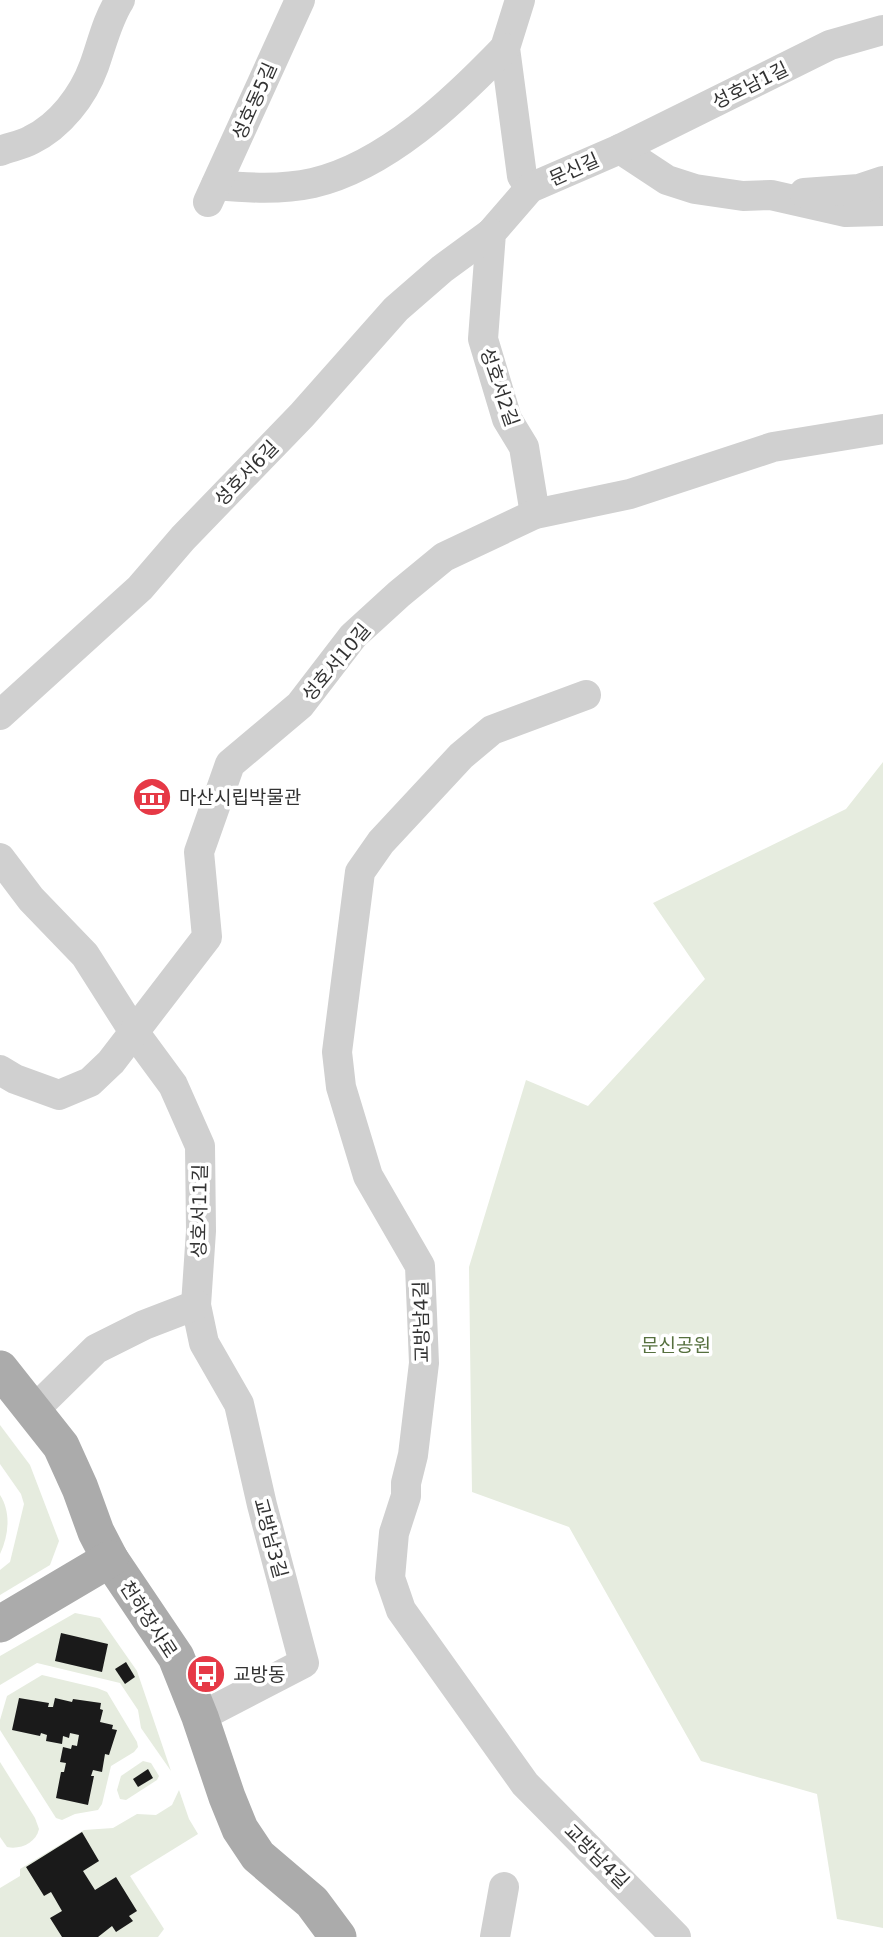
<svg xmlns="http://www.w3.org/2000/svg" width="883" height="1937" viewBox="0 0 883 1937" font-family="'DejaVu Sans','Noto Sans KR',sans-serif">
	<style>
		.green { fill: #e6ecdf }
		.building { fill: #1a1a1a }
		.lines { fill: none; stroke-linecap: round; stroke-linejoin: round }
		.minor { stroke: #d0d0d0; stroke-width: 30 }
		.major { stroke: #ababab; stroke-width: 37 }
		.labels { text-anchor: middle; stroke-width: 7; stroke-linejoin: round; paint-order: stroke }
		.street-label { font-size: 19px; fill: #333; stroke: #fff }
		.poi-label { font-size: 19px; fill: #333; stroke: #fff; text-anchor: start }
		.park-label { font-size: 19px; fill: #56703f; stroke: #fff }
	</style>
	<rect width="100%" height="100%" fill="#fff"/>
	<g class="green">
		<path d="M883 762V1928L837 1919 817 1794 701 1761 569 1527 472 1492 469 1267 526 1080 588 1106 705 979 653 903 846 809Z"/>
		<path d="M0 1425 30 1465 59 1541 50 1565 0 1595V1570L10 1562 24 1504 21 1494 0 1464Z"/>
		<path d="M0 1495C11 1512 9 1535 0 1554Z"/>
		<path d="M75 1613 100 1618 137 1671 171 1771 141 1728 138 1710 120 1683 37 1663 0 1685V1656Z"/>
		<path d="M42 1675 97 1688 107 1692 137 1742 138 1747 134 1752 111 1766 102 1804 98 1810 75 1814 62 1820 56 1818 0 1730V1720L7 1696Z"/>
		<path d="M143 1761 151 1763 159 1776 157 1780 126 1800 120 1799 117 1790 121 1776Z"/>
		<path d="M0 1762 35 1818 39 1829C36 1843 20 1850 7 1847L0 1837Z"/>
		<path d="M179 1790 189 1819 198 1834 130 1876 164 1929 158 1937H0V1888L20 1876V1869L84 1830 113 1828 137 1814 156 1815 172 1805Z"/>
	</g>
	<g class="building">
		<path d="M61 1633 108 1644 102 1672 55 1661Z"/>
		<path d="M126 1662 135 1677 125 1684 115 1669Z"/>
		<path d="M19 1698 49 1703 48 1707H53L55 1698 72 1702 73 1699 101 1703 100 1709 103 1710 100 1722 113 1725 112 1729 117 1730 109 1755 105 1754 102 1772 93 1770 91 1776H94L88 1805 56 1798 61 1772H64L66 1763 60 1762 63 1747 71 1749 72 1745 77 1746 79 1735 70 1733 69 1738 63 1736 62 1744 46 1741 47 1735 41 1733 40 1736 12 1730Z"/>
		<path d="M148 1769 153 1778 138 1787 133 1779Z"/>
		<path d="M82 1832 99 1861 83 1871 95 1890 116 1877 137 1911 129 1916 133 1921 116 1932 112 1926 98 1937H62L50 1918 62 1911 51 1892 44 1896 26 1867Z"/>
	</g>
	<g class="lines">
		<g class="minor">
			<path d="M520 0 505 48 522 176 530 188"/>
			<path d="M620 149 667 180 695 189 743 196 771 195 846 212 883 211"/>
			<path d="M0 151C10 147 22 145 31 140 60 126 83 96 94 66 102 44 107 20 120 0"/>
			<path d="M216 185C248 188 281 190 313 183 386 166 454 101 505 48"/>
			<path d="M804 193 859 189 883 181"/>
			<path d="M208 202 300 0"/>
			<path d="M535 514 524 447 507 419 483 339 491 233 530 188 620 149 830 45 883 30"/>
			<path d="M586 695 492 730 461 756 381 842 360 872 337 1052 341 1087 368 1176 420 1266 424 1363 413 1455 406 1483V1496L394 1533 390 1578 401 1610 525 1784 676 1937"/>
			<path d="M0 715 140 588 183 538 302 415 396 309 442 269 491 233"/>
			<path d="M0 858 31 899 85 955 134 1032 173 1085 200 1146 201 1231 196 1305 204 1343 239 1404 262 1505 304 1663 200 1717"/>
			<path d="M0 1070 15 1079 59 1095 90 1082 111 1062 207 937 199 852 230 764 300 705 353 636 399 594 444 557 535 514 630 494 773 447 883 429"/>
			<path d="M34 1410 96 1349 144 1325 196 1305"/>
			<path d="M495 1937 504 1887"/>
		</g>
		<g class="major">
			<path d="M0 1369 61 1446 80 1488 96 1532 110 1559 176 1657 200 1717 227 1797 240 1829 258 1856 312 1902 338 1937"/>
			<path d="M0 1624 110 1559"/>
		</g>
	</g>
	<defs>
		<g id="museum-disc" transform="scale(2.0125)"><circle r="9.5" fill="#e63946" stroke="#fff"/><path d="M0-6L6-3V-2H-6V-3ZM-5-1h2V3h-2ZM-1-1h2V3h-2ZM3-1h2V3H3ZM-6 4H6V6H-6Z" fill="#fff"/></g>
		<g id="bus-disc" transform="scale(2.0125)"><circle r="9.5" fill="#e63946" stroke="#fff"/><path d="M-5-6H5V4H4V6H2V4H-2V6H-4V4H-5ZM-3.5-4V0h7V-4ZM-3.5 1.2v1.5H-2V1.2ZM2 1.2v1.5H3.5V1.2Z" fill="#fff"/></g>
	</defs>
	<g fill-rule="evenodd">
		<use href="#museum-disc" x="152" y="797"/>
		<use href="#bus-disc" x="206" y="1674"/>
	</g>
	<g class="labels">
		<g class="street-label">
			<text transform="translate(750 85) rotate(-26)" y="7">성호남1길</text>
			<text transform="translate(254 101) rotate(-66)" y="7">성호동5길</text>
			<text transform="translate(574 169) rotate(-24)" y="7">문신길</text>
			<text transform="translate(500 387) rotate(71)" y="7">성호서2길</text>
			<text transform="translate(246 473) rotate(-46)" y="7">성호서6길</text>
			<text transform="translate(336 662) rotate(-50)" y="7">성호서10길</text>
			<text transform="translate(199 1211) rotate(-89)" y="7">성호서11길</text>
			<text transform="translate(421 1322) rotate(-91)" y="7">교방남4길</text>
			<text transform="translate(271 1538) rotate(75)" y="7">교방남3길</text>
			<text transform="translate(149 1619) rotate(57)" y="7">천하장사로</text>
			<text transform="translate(597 1856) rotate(45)" y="7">교방남4길</text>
		</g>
		<g class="poi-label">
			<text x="179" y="804">마산시립박물관</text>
			<text x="233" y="1681">교방동</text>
		</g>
		<g class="park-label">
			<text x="676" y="1352">문신공원</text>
		</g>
	</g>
</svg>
